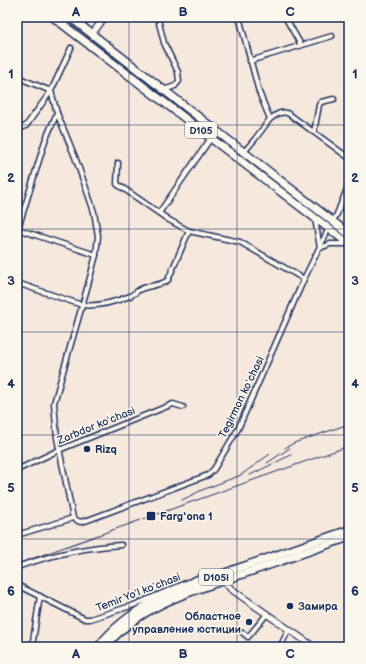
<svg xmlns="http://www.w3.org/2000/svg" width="366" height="664" viewBox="0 0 366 664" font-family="'Balsamiq Sans',sans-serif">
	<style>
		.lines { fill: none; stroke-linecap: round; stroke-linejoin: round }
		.street-casing { stroke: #1b2f5e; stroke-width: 7 }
		.secondary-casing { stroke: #1b2f5e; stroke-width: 8 }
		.highway-casing { stroke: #1b2f5e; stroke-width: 10 }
		.street { stroke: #fbf7ec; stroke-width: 4 }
		.secondary { stroke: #fbf7ec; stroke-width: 5.5 }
		.highway { stroke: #fbf7ec; stroke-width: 7 }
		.rail { stroke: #1b2f5e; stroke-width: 1 }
		.grid { fill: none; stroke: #1b2f5e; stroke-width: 1; stroke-opacity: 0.55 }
		.poi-dot { fill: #1b2f5e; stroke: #fbf7ec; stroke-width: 1.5 }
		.labels { text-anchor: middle; stroke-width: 3; stroke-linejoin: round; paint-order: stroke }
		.shield { fill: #fbf7ec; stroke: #5e6b89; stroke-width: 1 }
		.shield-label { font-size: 10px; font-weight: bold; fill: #1b2f5e }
		.street-label { font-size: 11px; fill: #1b2f5e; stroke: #fbf7ec }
		.poi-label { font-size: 11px; font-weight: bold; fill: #1b2f5e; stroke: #fbf7ec; text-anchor: start }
		.neatline { fill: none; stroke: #1b2f5e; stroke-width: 1.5 }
		.grid-label { font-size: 13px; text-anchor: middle; font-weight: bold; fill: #1b2f5e }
	</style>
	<rect width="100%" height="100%" fill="#f7e8de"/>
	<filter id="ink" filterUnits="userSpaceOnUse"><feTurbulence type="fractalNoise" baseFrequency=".025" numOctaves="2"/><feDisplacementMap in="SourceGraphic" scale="8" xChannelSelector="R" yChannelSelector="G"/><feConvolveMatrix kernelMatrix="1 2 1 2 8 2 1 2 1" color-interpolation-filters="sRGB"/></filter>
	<g filter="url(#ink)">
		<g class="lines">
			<g class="street-casing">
				<g id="street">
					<path d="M239 17 259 92 270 119 255 139 244 152"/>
					<path d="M285 17 301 45"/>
					<path d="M159 23 164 43 178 72 179 81 175 86 164 90"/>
					<path d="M71 48 51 91 57 113 75 157 88 194 94 212 98 236 96 255 88 285 54 403 57 438 73 518"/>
					<path d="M250 61 332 36"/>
					<path d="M17 77 51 91 26 126 21 128 17 127"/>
					<path d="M270 119C276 115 282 110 289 114L349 158"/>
					<path d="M314 132 319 105 321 102 334 99"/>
					<path d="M118 163 117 184 169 220 189 231 240 242 304 279"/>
					<path d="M159 213 211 138"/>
					<path d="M315 219 320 248 330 244H349"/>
					<path d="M332 222 337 214 349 184"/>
					<path d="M17 229 96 255"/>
					<path d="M17 232 45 141 57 113"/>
					<path d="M17 283 82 305C98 307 115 302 130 296 134 294 137 291 141 289 150 285 160 286 168 280L189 231"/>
					<path d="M17 470 59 450 173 404 183 407"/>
					<path d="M17 535 73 518 80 522 88 520 208 475 214 469 238 429 304 279 329 228"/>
					<path d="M17 567C51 555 85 547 121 545"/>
					<path d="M17 585 85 619H90L134 605 200 577"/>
					<path d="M243 633 248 637 267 614"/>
					<path d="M32 647 40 596"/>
					<path d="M280 647 289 629"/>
				</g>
			</g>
			<g class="secondary-casing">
				<g id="secondary">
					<path d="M92 34 105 17"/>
					<path d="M222 578 230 588 238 594 314 647"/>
				</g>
			</g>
			<g class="highway-casing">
				<g id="highway">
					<path d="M53 17 349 244"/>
					<path d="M70 17 349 234"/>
					<path d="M98 647C135 600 189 586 242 567 278 555 313 542 349 530"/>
					<path d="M105 647C140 604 195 590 246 573 280 561 315 549 349 537"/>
				</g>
			</g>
			<use href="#street" class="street"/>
			<use href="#secondary" class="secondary"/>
			<use href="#highway" class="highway"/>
			<g class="rail">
				<path d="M285 448 294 443 349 424"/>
				<path d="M267 463 290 448"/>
				<path d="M250 475 291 455"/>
				<path d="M182 500 202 490 241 475 270 454"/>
				<path d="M17 564 349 446"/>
			</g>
		</g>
	</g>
	<path class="grid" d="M129 17V647M237 17V647M17 125H349M17 229H349M17 332H349M17 435H349M17 539H349"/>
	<g class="poi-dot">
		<circle cx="87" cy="449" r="4"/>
		<rect x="146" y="511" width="10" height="10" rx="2"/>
		<circle cx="290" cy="606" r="4"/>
		<circle cx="249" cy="622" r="4"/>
	</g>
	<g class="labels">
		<g class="shield">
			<rect x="185" y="122" width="32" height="16" rx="3"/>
			<rect x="199" y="569" width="34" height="16" rx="3"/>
		</g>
		<g class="shield-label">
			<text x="201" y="134">D105</text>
			<text x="216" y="581">D105l</text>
		</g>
		<g class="street-label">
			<text transform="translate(241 397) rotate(-64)" y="4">Tegirmon koʻchasi</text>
			<text transform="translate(96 425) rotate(-22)" y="4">Zarbdor koʻchasi</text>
			<text transform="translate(138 592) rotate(-21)" y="4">Temir Yoʻl koʻchasi</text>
		</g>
		<g class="poi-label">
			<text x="95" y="453">Rizq</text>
			<text x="160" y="520">Farg‘ona 1</text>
			<text x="298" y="610">Замира</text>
			<text x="241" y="620" text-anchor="end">Областное<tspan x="241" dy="13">управление юстиции</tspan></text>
		</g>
	</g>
	<rect width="366" height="664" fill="none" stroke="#fbf7ec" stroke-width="44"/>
	<rect x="22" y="22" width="322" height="620" class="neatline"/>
	<g class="grid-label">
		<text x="76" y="16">A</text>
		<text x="183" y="16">B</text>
		<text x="290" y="16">C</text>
		<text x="11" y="78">1</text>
		<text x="355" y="78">1</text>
		<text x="11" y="182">2</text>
		<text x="355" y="182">2</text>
		<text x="11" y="285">3</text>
		<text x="355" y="285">3</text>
		<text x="11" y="388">4</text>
		<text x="355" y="388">4</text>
		<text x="11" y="492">5</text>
		<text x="355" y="492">5</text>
		<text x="11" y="595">6</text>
		<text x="355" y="595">6</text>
		<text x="76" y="658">A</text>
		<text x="183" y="658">B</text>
		<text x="290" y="658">C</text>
	</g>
</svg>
